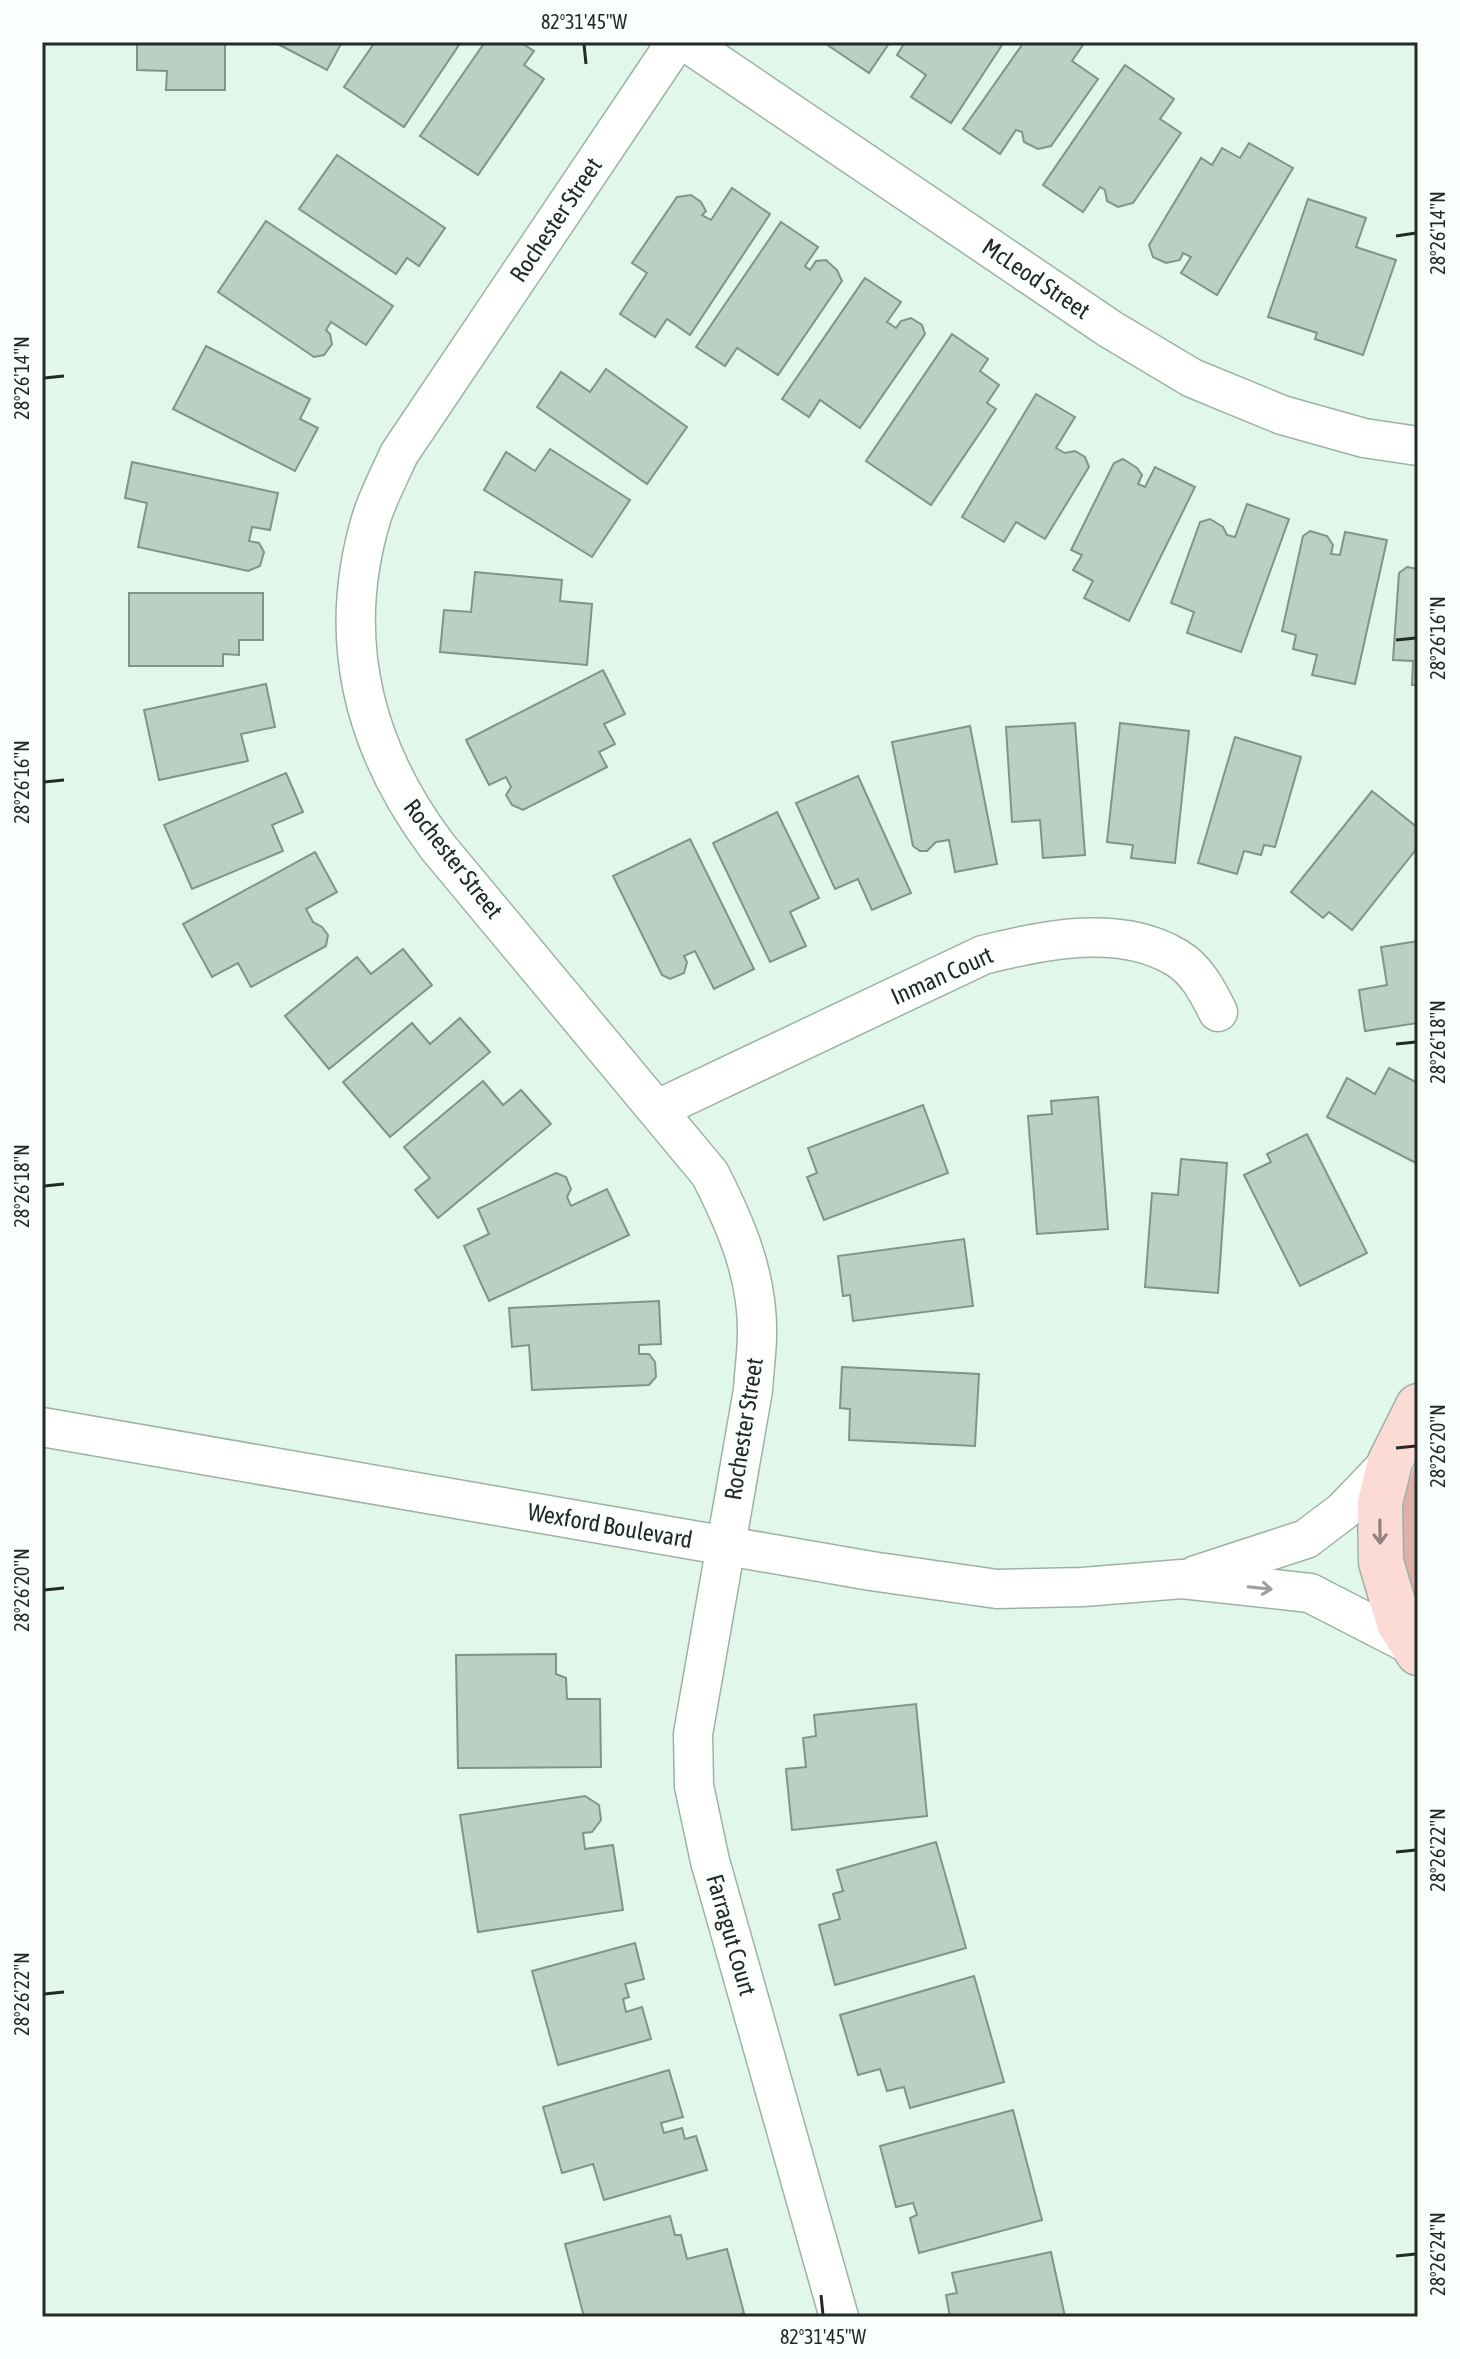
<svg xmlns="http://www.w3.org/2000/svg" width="1460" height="2359" viewBox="0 0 1460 2359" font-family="'Asap Condensed',sans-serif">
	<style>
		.green { fill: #dfb0a7 }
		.building { fill: #bad0c3; stroke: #809588; stroke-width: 2 }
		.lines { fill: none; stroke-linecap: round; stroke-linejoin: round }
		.street-casing { stroke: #9db2a5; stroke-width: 41 }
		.secondary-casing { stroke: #9db2a5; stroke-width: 47 }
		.street { stroke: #fff; stroke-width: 38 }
		.secondary { stroke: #fcdad5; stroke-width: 44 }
		.oneway { stroke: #8f827d }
		.oneway2 { stroke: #9c9f9d }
		.ticks { fill: none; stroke: #222a25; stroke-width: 3 }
		.labels { text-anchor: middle; stroke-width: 6; stroke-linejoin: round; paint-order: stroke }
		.street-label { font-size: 24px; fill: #222a25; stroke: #fafffc }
		.neatline { fill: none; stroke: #222a25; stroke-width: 3 }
		.ticks-label { font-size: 20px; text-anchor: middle; fill: #222a25 }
	</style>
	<rect width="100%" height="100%" fill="#e0f7e9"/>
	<path class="green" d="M1418 1456V1611L1403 1569V1500Z"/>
	<g class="building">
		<path d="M137 42H225V90H166L167 71 137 70Z"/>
		<path d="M274 42H342L327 70Z"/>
		<path d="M375 42H461L404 127 344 87Z"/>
		<path d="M485 42H520L534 51 524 65 544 79 478 175 420 136Z"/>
		<path d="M827 42H890L869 73 826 44Z"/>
		<path d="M905 42H1004L951 123 911 97 926 75 897 55Z"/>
		<path d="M1024 42H1085L1072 61 1098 79 1051 146 1038 149 1024 142 1022 132 1016 130 1000 154 963 129Z"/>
		<path d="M1125 65 1174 99 1160 119 1181 133 1133 203 1118 207 1107 201 1105 190 1100 187 1083 212 1043 185Z"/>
		<path d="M1249 143 1293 168 1217 295 1181 273 1191 257 1183 253 1180 260 1166 263 1153 257 1149 245 1201 158 1212 165 1222 148 1240 158Z"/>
		<path d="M337 155 445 228 419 266 407 258 396 274 299 209Z"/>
		<path d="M732 188 770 214 690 335 667 319 655 337 620 314 647 273 632 263 677 197 691 195 701 202 706 211 702 215 711 220Z"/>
		<path d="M1308 199 1366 218 1356 247 1396 260 1363 355 1315 339 1317 333 1268 317Z"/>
		<path d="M266 221 393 306 366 345 331 322 326 330 330 334 332 344 324 355 314 357 218 292Z"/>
		<path d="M781 222 818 247 805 266 810 270 816 261 826 260 837 270 842 281 778 375 737 348 725 366 696 347Z"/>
		<path d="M865 278 901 302 887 322 896 328 901 321 911 318 922 325 925 334 860 428 820 400 809 417 782 399Z"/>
		<path d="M952 334 988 359 980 371 999 385 987 403 996 409 931 505 866 461Z"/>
		<path d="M206 346 310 399 300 419 318 428 295 471 173 409Z"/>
		<path d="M606 369 687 427 647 484 537 407 561 372 590 392Z"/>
		<path d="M1036 394 1075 417 1056 448 1065 453 1075 451 1085 457 1089 467 1045 539 1016 522 1004 542 962 517Z"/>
		<path d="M550 449 630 500 592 557 484 490 506 452 535 471Z"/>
		<path d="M1123 459 1137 468 1142 475 1138 484 1145 487 1155 467 1195 487 1129 621 1084 598 1093 581 1073 570 1082 555 1071 550 1114 463Z"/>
		<path d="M132 462 278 493 270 530 252 527 249 541 259 543 264 552 260 566 248 571 138 547 147 503 125 498Z"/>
		<path d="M1247 504 1289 519 1241 652 1187 633 1194 612 1171 603 1200 522 1210 519 1223 527 1227 535 1235 537Z"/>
		<path d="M1310 531 1327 536 1333 545 1331 554 1340 555 1345 532 1387 540 1355 684 1312 675 1317 655 1293 649 1296 635 1282 631 1303 536Z"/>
		<path d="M1407 567 1418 569V685H1412L1413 661 1393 660 1399 573Z"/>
		<path d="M475 572 562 580 560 601 592 604 587 665 440 652 444 610 471 612Z"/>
		<path d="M129 593H263V640H239V655L223 654V666H129Z"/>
		<path d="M603 670 625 714 604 724 615 744 599 752 607 767 523 810 512 805 506 795 511 787 506 777 489 785 466 740Z"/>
		<path d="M266 684 275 727 241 734 248 761 159 780 144 710Z"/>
		<path d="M1075 723 1085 855 1043 858 1040 820 1012 822 1006 727Z"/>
		<path d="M1120 723 1189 731 1175 863 1131 858 1133 845 1107 842Z"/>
		<path d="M970 726 997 864 955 872 949 840 936 842 927 851H920L913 846 892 742Z"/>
		<path d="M1235 737 1301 757 1275 847 1264 845 1261 855 1244 851 1237 874 1198 863Z"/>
		<path d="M286 773 303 812 272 825 283 851 192 889 164 825Z"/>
		<path d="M858 776 911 893 872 910 858 879 835 889 796 803Z"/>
		<path d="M1372 791 1418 828V847L1352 930 1329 912 1323 918 1291 892Z"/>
		<path d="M777 812 819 898 790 912 806 946 770 962 713 843Z"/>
		<path d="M690 839 754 969 714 989 695 951 684 956 687 962 684 973 670 979 662 975 613 876Z"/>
		<path d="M315 852 337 892 306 909 313 922 322 927 328 935 326 946 251 987 238 963 212 977 183 924Z"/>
		<path d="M1418 941V1023L1365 1031 1359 990 1387 985 1381 947Z"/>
		<path d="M403 949 432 985 329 1069 285 1016 357 957 371 974Z"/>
		<path d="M460 1018 490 1052 390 1137 343 1082 412 1023 430 1044Z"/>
		<path d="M1389 1068 1418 1083V1164L1327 1117 1347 1078 1375 1094Z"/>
		<path d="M483 1081 503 1105 521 1090 551 1124 438 1218 415 1190 430 1178 404 1147Z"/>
		<path d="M1098 1097 1108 1229 1037 1234 1028 1116 1052 1114 1051 1101Z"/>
		<path d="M923 1105 948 1173 824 1220 807 1177 817 1173 808 1148Z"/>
		<path d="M1307 1134 1367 1253 1300 1286 1244 1175 1271 1162 1267 1154Z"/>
		<path d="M1181 1159 1227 1163 1218 1293 1145 1287 1152 1193 1178 1195Z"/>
		<path d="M556 1173 566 1177 571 1189 567 1197 571 1206 607 1189 629 1235 489 1301 464 1246 489 1234 478 1209Z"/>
		<path d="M964 1239 973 1306 853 1321 850 1295 843 1296 838 1256Z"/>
		<path d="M659 1301 661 1344 639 1345V1354H649L655 1362 656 1377 649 1385 532 1390 529 1345 512 1347 509 1308Z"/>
		<path d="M842 1367 979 1374 975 1446 849 1440 850 1409 840 1408Z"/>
		<path d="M556 1654V1674L566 1678 567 1699H600L601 1767 458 1768 456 1655Z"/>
		<path d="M916 1704 927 1816 792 1830 786 1769 806 1767 803 1738 816 1736 814 1715Z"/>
		<path d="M585 1796 599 1805 601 1820 592 1832 583 1833 585 1849 613 1845 623 1910 478 1932 460 1815Z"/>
		<path d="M936 1842 966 1948 835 1985 819 1925 840 1919 833 1894 843 1891 837 1870Z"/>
		<path d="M635 1943 644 1979 625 1984 629 1997 623 1999 626 2012 642 2007 651 2039 558 2065 532 1971Z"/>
		<path d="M974 1976 1004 2082 910 2108 904 2087 887 2091 880 2069 858 2075 840 2015Z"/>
		<path d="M669 2070 683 2117 661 2123 664 2133 682 2128 685 2139 696 2136 707 2170 604 2200 593 2164 562 2173 543 2107Z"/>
		<path d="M1013 2110 1042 2220 919 2253 910 2218 917 2215 913 2203 896 2207 880 2146Z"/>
		<path d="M670 2216 675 2235H681L687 2259 727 2249 744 2313 731 2317H584L565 2244Z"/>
		<path d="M1051 2252 1065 2317H950L946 2295 957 2293 952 2273Z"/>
	</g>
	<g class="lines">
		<g class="street-casing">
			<g id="street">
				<path d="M676 42 399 454C390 474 379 495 372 516 335 637 363 747 437 846L710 1174C736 1225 758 1276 757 1334 757 1352 754 1371 753 1390L693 1734 694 1786 710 1861 839 2317"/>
				<path d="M686 42 1110 329 1192 378 1282 415 1364 438 1418 446"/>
				<path d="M658 1109 983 955C1042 940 1121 923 1177 958 1197 970 1208 992 1218 1012"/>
				<path d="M42 1427 871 1571 997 1589 1083 1587 1182 1579 1310 1593 1413 1646"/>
				<path d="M1196 1575 1306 1539 1343 1511 1390 1462"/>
			</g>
		</g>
		<g class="secondary-casing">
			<path id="secondary" d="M1418 1406 1390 1462 1380 1503 1381 1562 1399 1623 1418 1653"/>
		</g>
		<use href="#street" class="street"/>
		<use href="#secondary" class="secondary"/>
	</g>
	<defs><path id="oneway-shaft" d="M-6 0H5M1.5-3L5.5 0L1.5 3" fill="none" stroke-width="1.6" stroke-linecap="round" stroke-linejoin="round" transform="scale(2)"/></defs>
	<use class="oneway" href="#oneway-shaft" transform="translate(1380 1532) rotate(89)"/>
	<use class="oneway2" href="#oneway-shaft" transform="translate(1260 1588) rotate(6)"/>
	<path class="ticks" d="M584 44 586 64M1396 236 1416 233M44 378 64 376M1396 640 1416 638M44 782 64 780M1396 1044 1416 1042M44 1186 64 1184M1396 1448 1416 1446M44 1590 64 1588M1396 1852 1416 1850M44 1994 64 1992M1396 2256 1416 2254M821 2295 823 2315"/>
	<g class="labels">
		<g class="street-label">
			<text transform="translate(556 220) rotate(-56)" y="8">Rochester Street</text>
			<text transform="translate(1036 279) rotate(34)" y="8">McLeod Street</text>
			<text transform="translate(453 859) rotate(52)" y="8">Rochester Street</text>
			<text transform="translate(942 976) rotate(-24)" y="8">Inman Court</text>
			<text transform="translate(744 1429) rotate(-81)" y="8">Rochester Street</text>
			<text transform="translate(610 1526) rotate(10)" y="8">Wexford Boulevard</text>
			<text transform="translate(731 1935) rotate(74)" y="8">Farragut Court</text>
		</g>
	</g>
	<rect width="1460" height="2359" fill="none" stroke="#fafffc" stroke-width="88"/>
	<rect x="44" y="44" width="1372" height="2271" class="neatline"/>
	<g class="ticks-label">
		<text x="584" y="29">82°31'45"W</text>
		<text transform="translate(1438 233) rotate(-90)" y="7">28°26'14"N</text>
		<text transform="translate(22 378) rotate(-90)" y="7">28°26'14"N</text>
		<text transform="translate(1438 638) rotate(-90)" y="7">28°26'16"N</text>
		<text transform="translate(22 782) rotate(-90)" y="7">28°26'16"N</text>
		<text transform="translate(1438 1042) rotate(-90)" y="7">28°26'18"N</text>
		<text transform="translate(22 1186) rotate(-90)" y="7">28°26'18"N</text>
		<text transform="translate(1438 1446) rotate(-90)" y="7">28°26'20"N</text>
		<text transform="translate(22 1590) rotate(-90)" y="7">28°26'20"N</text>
		<text transform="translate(1438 1850) rotate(-90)" y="7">28°26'22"N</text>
		<text transform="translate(22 1994) rotate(-90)" y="7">28°26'22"N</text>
		<text transform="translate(1438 2254) rotate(-90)" y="7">28°26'24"N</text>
		<text x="823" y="2344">82°31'45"W</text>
	</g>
</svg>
